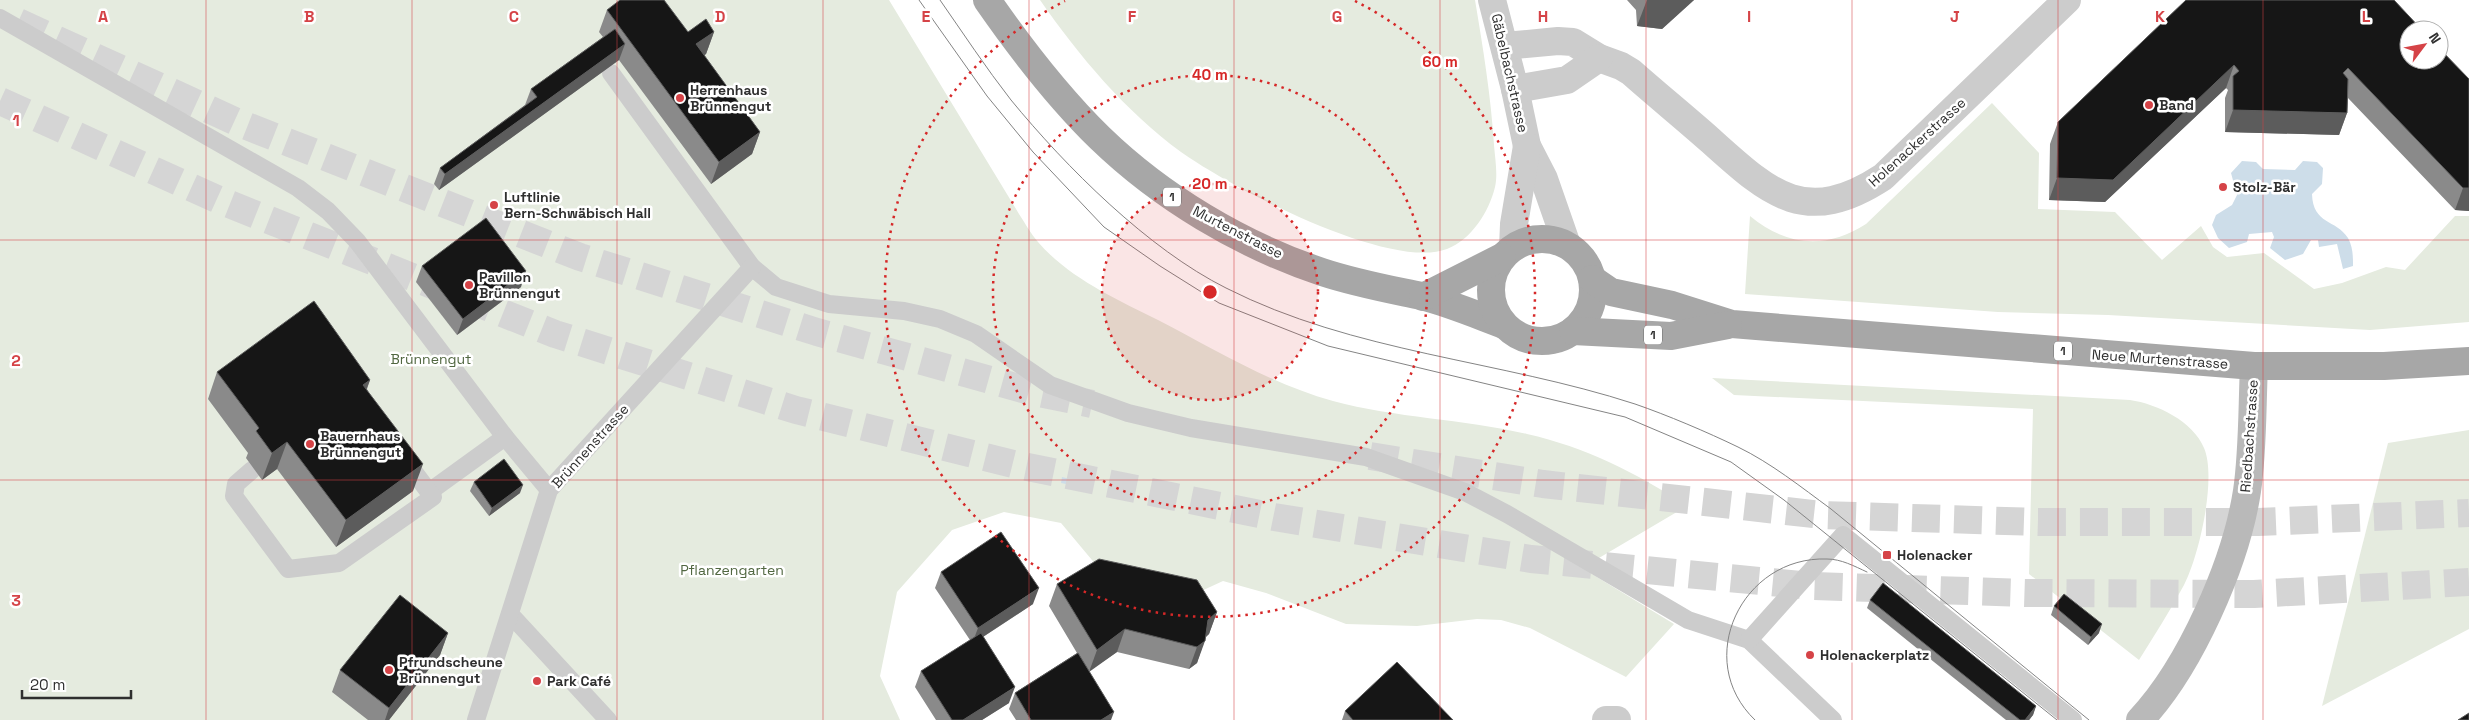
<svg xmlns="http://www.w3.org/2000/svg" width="2469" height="720" viewBox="0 0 2469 720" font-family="'Space Grotesk',sans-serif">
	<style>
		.green { fill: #e5ebdf }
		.water { fill: #cddde9 }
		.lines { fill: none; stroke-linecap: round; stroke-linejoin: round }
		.highway-tunnel { stroke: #d5d5d5; stroke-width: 28; stroke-dasharray: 28 14; stroke-linecap: butt }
		.lane { stroke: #ccc; stroke-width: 18 }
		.street { stroke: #ccc; stroke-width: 28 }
		.secondary { stroke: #b9b9b9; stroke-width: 28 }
		.primary { stroke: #a7a7a7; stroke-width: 28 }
		.tram { stroke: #848484; stroke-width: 1 }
		.wall { fill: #8a8a8a }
		.shaded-wall { fill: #5c5c5c }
		.building { fill: #161616; stroke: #5c5c5c }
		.grid { fill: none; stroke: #d54347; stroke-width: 1; stroke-opacity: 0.55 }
		.ring { fill: none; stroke: #d62828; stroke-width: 2.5; stroke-dasharray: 2.5 5 }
		.poi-dot { fill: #d54347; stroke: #fff; stroke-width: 2 }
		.labels { text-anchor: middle; stroke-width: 5; stroke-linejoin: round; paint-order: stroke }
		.shield { fill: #fff; stroke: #6d6d6d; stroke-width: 1 }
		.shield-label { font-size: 12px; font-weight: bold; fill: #2f2f2f }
		.street-label { font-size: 14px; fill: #2f2f2f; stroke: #fff }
		.poi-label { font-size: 14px; font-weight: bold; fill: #2f2f2f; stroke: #fff; text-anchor: start }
		.park-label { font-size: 14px; fill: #516741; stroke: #fff }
		.grid-label { font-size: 16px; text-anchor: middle; font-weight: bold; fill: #d54347; stroke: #fff; stroke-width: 5; stroke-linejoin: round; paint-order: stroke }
		.centre { fill: #d62828; stroke: #fff; stroke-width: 2.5 }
		.ring-label { font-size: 15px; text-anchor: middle; font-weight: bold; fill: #d62828; stroke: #fff; stroke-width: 5; stroke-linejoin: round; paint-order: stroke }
	</style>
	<rect width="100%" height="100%" fill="#fff"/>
	<g class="green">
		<path d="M0 0H889L1019 214C1025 223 1031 234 1038 242 1069 278 1116 299 1158 320 1214 349 1271 384 1333 401 1396 418 1463 419 1527 434 1585 447 1637 473 1687 506L1582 568 1674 624 1626 677 1530 628 1501 620 1477 619 1417 626 1346 624 1266 593 1223 581 1197 593 1102 572 1061 523 1004 512 952 530 897 592 880 676 900 720H0Z"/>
		<path d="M1040 0H1475C1483 48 1491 96 1494 145 1495 158 1498 175 1495 187 1489 212 1471 240 1447 249 1389 271 1230 187 1181 152 1125 111 1079 56 1040 0Z"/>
		<path d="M1992 103 2039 153 2038 209 2115 212 2162 260 2201 226 2213 247 2227 257 2264 253 2314 289 2342 283 2386 267 2405 270 2455 216H2469V322L2370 330 2108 315 1998 312 1745 294 1750 216C1786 246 1826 250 1866 224Z"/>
		<path d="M1712 378 2130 400C2157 404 2193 421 2204 448 2217 478 2199 556 2184 585 2170 611 2154 636 2139 660L2029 574 2033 409 1734 395Z"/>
		<path d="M2469 430V629L2322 706 2388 443Z"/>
	</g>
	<g class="water">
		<path d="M2242 161 2256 162 2263 169 2295 170 2303 161 2317 162 2323 168 2322 184 2312 194C2313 225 2336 219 2348 238 2353 247 2353 256 2353 266L2343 269 2337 244 2319 247 2318 240H2311L2303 254 2285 260 2270 248 2274 237 2272 232 2249 234 2247 242 2229 248 2218 238 2212 225 2216 215 2232 205 2237 195 2231 173Z"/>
		<path d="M1062 477 1082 482 1081 487 1061 483Z"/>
	</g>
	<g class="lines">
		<g class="highway-tunnel">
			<path d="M18 22 239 123 580 257 817 332 1030 391 1092 404"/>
			<path d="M0 101 219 200 555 334 796 410 1013 464 1274 517 1531 559 1812 586 2027 593 2254 594 2469 582"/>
			<path d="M1370 456 1543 484 1822 515 2038 522H2258L2469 513"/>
		</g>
		<g class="lane">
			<path d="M0 18 298 188 328 211 357 241 505 437 549 490"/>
			<path d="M611 73 752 267 776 287 829 304 904 311 940 319 976 334 1050 385 1128 413 1191 428 1366 457 1465 492 1507 514 1688 620 1749 640 1833 720"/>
			<path d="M405 460 429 492 505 437"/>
			<path d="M252 470 236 484 234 496 288 569 339 563 433 497 429 492"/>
			<path d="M510 614 608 720"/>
			<path d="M1749 640 1843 535 2073 720"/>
			<path d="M476 720 549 490 752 267"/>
		</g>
		<g class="street">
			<path d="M1492 0 1515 89 1527 146 1544 179 1567 245"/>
			<path d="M1505 46 1558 41 1573 42 1599 58 1621 66 1631 72C1657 95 1684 117 1710 140 1769 193 1805 228 1883 177L2067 0"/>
			<path d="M1515 89 1567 80 1599 58"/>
			<path d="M1513 248 1514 224 1527 146"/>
			<path d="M1606 720H1617"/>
		</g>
		<path class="secondary" d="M2140 720C2190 667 2236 563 2247 491 2253 451 2252 407 2254 366"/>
		<g class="primary">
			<path d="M987 0C1021 49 1057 96 1100 138 1161 197 1241 245 1322 272 1355 283 1388 289 1421 296 1449 303 1477 315 1504 325"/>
			<circle cx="1542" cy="290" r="51"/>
			<path d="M1592 279 1611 292 1672 305 1732 324 2254 366H2384L2469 361"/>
			<path d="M1423 297 1502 257"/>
			<path d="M1573 331 1671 336 1728 325"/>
		</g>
		<g class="tram">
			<path d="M919 0 987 96 1033 152 1104 227 1160 266 1219 303 1328 346 1625 417 1731 462 1784 500 2057 720"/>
			<path d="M940 0C963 33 986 68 1011 100 1066 167 1148 249 1226 288 1354 353 1500 360 1635 404 1667 415 1707 432 1738 447 1771 463 1801 487 1831 509L2089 720"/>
			<path d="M1755 720C1692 660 1742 556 1827 559 1841 559 1854 566 1867 572"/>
		</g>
	</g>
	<g class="wall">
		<path d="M1627 0H1694L1662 29 1637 26 1636 10Z"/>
		<path d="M2186 0 2439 60 2469 211 2455 210 2348 98 2347 113 2339 135 2225 132V98L2228 90 2226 88 2105 202 2049 200 2050 144 2058 122Z"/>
		<path d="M607 10 688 32H714L706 54 704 55 760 132 752 154 711 184 619 60 439 190 434 184 440 168 525 105 531 89 603 37 599 32Z"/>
		<path d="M422 266 521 287 457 335 416 282Z"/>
		<path d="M217 372 370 380 367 389 413 491 336 547 277 469 262 480 246 458 248 453 208 399Z"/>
		<path d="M474 482 520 493 489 516 470 491Z"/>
		<path d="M941 572 1033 604 983 637 1009 703 982 720H936L915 687 921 671 970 640 935 588Z"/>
		<path d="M1057 584 1217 612 1209 634 1205 638 1197 663 1189 669 1117 652 1089 671 1111 720H1016L1009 709 1015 693 1077 653 1049 606Z"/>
		<path d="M1870 600 2036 706 2033 715 2029 720H2006L1867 608Z"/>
		<path d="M2054 606 2099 633 2088 645 2051 615Z"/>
		<path d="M448 633 440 655 389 720H368L332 692 340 670Z"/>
		<path d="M1345 711 1453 720H1342Z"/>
	</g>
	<g class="shaded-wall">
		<path d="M1647 0H1694L1662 29 1637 26Z"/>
		<path d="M714 32 706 54 688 67 696 44Z"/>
		<path d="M625 44 619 60 439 190 445 174Z"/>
		<path d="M2234 65 2226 88 2105 202 2049 200 2057 178Z"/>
		<path d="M2233 110 2347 113 2339 135 2225 132Z"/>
		<path d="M760 132 752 154 711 184 719 162Z"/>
		<path d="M2463 188H2469V211L2455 210Z"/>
		<path d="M526 271 521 287 457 335 463 319Z"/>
		<path d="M370 380 360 406 363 385Z"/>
		<path d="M287 442 277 469 262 480 272 453Z"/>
		<path d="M423 464 413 491 336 547 346 520Z"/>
		<path d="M523 485 520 493 489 516 492 508Z"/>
		<path d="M1039 588 1033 604 972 644 978 628Z"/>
		<path d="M1217 612 1209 634 1200 642 1208 620Z"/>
		<path d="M2102 624 2099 633 2088 645 2091 637Z"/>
		<path d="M1125 629 1117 652 1089 672 1097 650Z"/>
		<path d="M448 633 440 655 389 720H385L389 708Z"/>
		<path d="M1205 641 1197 663 1189 669 1197 647Z"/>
		<path d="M1015 687 1009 703 982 720H963Z"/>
		<path d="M2036 706 2033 715 2029 720H2025Z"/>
		<path d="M1114 712 1111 720H1101Z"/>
	</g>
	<g class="building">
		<path d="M620 0H664L688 32 706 19 714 32 696 44 760 132 719 162 607 10Z"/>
		<path d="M2186 0H2394L2422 30H2409V60H2439V48L2469 79V188H2463L2348 68 2343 73 2348 79 2347 113 2233 110V76L2239 71 2234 65 2113 180 2057 178 2058 122Z"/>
		<path d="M615 29 625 44 445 174 440 168 537 97 531 89Z"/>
		<path d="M486 218 526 271 463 319 422 266Z"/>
		<path d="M314 301 370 380 363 385 423 464 346 520 287 442 272 453 256 431 259 428 217 372Z"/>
		<path d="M504 459 523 485 492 508 474 482Z"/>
		<path d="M1001 532 1039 588 978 628 941 572Z"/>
		<path d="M1099 559 1197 580 1217 612 1208 620 1205 641 1197 647 1125 629 1097 650 1057 584Z"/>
		<path d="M1883 583 2036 706 2025 720H2020L1870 600Z"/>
		<path d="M2064 594 2102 624 2091 637 2054 606Z"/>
		<path d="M400 595 448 633 389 708 340 670Z"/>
		<path d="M981 633 1015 687 963 720H952L921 671Z"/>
		<path d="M1078 653 1114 712 1101 720H1031L1015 693Z"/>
		<path d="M1397 662 1453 720H1353L1345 711Z"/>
		<path d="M2469 713V720H2458Z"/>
	</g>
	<path class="grid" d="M206 0V720M412 0V720M617 0V720M823 0V720M1029 0V720M1234 0V720M1440 0V720M1646 0V720M1852 0V720M2058 0V720M2263 0V720M0 240H2469M0 480H2469"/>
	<circle cx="1210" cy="292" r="108" fill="#d62828" fill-opacity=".12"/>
	<g class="ring">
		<circle cx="1210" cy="292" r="108"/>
		<circle cx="1210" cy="292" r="217"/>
		<path d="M1355 1A325 325 0 1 1 1065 1"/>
	</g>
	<g class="poi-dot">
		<circle cx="680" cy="98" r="5"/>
		<circle cx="2149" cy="105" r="5"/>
		<circle cx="2223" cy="187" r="5"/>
		<circle cx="494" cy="205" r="5"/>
		<circle cx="469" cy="285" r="5"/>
		<circle cx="310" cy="444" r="5"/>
		<rect x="1882" y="550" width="10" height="10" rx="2.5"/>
		<circle cx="1810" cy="655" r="5"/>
		<circle cx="389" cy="670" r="5"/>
		<circle cx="537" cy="681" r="5"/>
	</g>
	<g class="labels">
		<g class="shield">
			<rect x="1163" y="187.5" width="18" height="19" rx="4"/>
			<rect x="1644" y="325.5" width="18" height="19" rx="4"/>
			<rect x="2054" y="341.5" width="18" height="19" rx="4"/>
		</g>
		<g class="shield-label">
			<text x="1172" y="201">1</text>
			<text x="1653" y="339">1</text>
			<text x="2063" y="355">1</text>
		</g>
		<g class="street-label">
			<text transform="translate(1510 73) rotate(77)" y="5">Gäbelbachstrasse</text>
			<text transform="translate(1917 142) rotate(-42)" y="5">Holenackerstrasse</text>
			<text transform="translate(1238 232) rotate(27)" y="5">Murtenstrasse</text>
			<text transform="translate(2160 359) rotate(4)" y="5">Neue Murtenstrasse</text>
			<text transform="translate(2249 436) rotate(-86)" y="5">Riedbachstrasse</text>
			<text transform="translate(590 446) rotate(-48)" y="5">Brünnenstrasse</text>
		</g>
		<g class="poi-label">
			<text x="690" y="95">Herrenhaus<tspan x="690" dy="16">Brünnengut</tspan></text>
			<text x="2159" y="110">Band</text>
			<text x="2233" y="192">Stolz-Bär</text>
			<text x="504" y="202">Luftlinie<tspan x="504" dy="16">Bern-Schwäbisch Hall</tspan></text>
			<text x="479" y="282">Pavillon<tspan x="479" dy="16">Brünnengut</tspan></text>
			<text x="320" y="441">Bauernhaus<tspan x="320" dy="16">Brünnengut</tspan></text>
			<text x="1897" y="560">Holenacker</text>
			<text x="1820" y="660">Holenackerplatz</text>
			<text x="399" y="667">Pfrundscheune<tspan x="399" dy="16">Brünnengut</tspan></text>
			<text x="547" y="686">Park Café</text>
		</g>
		<g class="park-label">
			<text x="431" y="364">Brünnengut</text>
			<text x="732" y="575">Pflanzengarten</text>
		</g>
	</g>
	<g class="grid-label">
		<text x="103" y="22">A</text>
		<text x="309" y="22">B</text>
		<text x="514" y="22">C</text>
		<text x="720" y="22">D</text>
		<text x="926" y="22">E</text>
		<text x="1132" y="22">F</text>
		<text x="1337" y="22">G</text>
		<text x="1543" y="22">H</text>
		<text x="1749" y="22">I</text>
		<text x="1955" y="22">J</text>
		<text x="2160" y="22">K</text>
		<text x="2366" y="22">L</text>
		<text x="16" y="126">1</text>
		<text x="16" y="366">2</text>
		<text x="16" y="606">3</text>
	</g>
	<circle cx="1210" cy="292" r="8" class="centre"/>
	<g class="ring-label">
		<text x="1440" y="67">60 m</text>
		<text x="1210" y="80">40 m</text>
		<text x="1210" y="189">20 m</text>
	</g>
	<g transform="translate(2424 45) rotate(58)"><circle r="24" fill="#ffffff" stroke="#acacac"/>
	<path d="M0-4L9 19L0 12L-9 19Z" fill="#d54347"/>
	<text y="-8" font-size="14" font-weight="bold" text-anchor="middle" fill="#2f2f2f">N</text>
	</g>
	<path d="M22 690v8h109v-8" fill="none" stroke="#2f2f2f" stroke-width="2.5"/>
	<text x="30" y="690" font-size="15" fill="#2f2f2f" stroke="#ffffff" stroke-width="4" paint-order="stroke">20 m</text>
</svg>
